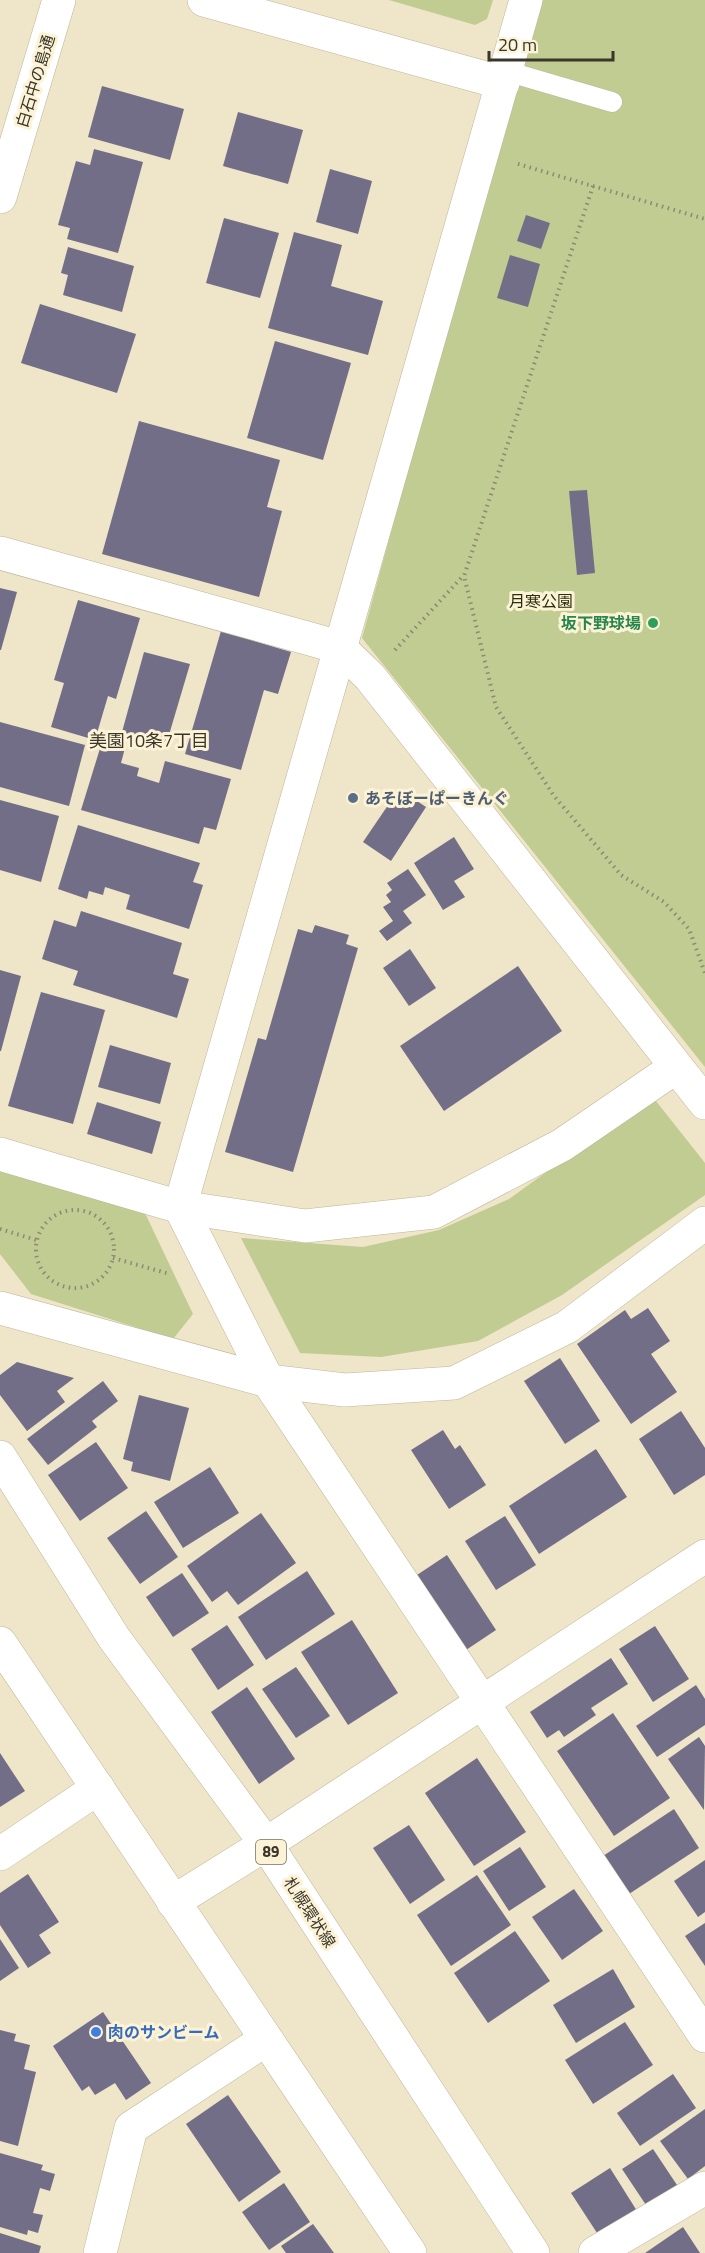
<svg xmlns="http://www.w3.org/2000/svg" width="705" height="2253" viewBox="0 0 705 2253" font-family="'Titillium Web','Noto Sans JP',sans-serif">
	<style>
		.green { fill: #c0cc92 }
		.building { fill: #736e87 }
		.lines { fill: none; stroke-linecap: round; stroke-linejoin: round }
		.service-casing { stroke: #bfb59a; stroke-width: 21 }
		.minor-casing { stroke: #bfb59a; stroke-width: 34 }
		.tertiary-casing { stroke: #bfb59a; stroke-width: 34 }
		.primary-casing { stroke: #bfb59a; stroke-width: 34 }
		.path { stroke: #8e8874; stroke-width: 4; stroke-dasharray: 1.5 4.5; stroke-linecap: butt }
		.service { stroke: #fff; stroke-width: 20 }
		.minor { stroke: #fff; stroke-width: 33 }
		.tertiary { stroke: #fff; stroke-width: 33 }
		.primary { stroke: #fff; stroke-width: 33 }
		.leisure-dot { fill: #2e9e5b; stroke: #fcf2d5; stroke-width: 2 }
		.service-dot { fill: #5c6f8a; stroke: #fcf2d5; stroke-width: 2 }
		.shop-dot { fill: #3f7fe0; stroke: #fcf2d5; stroke-width: 2 }
		.labels { text-anchor: middle; stroke-width: 6; stroke-linejoin: round; paint-order: stroke }
		.shield { fill: #fcf2d5; stroke: #746e5e; stroke-width: 1.5 }
		.shield-label { font-size: 15px; font-weight: bold; fill: #3a362b }
		.street-label { font-size: 16px; fill: #3a362b; stroke: #fcf2d5 }
		.park-label { font-size: 16px; fill: #292e0f; stroke: #fcf2d5 }
		.leisure-label { font-size: 16px; font-weight: bold; fill: #27864d; stroke: #fcf2d5; text-anchor: end }
		.service-label { font-size: 16px; font-weight: bold; fill: #4e5e75; stroke: #fcf2d5; text-anchor: start }
		.shop-label { font-size: 16px; font-weight: bold; fill: #366cbe; stroke: #fcf2d5; text-anchor: start }
		.neighbourhood-label { font-size: 18px; fill: #3a362b; stroke: #fcf2d5 }
	</style>
	<rect width="100%" height="100%" fill="#efe5c8"/>
	<g class="green">
		<path d="M389 0H493L487 19 475 25Z"/>
		<path d="M537 0H705V1067L362 638Z"/>
		<path d="M652 1096 705 1163V1195L562 1295 478 1341 381 1357 300 1353 241 1238 363 1247 439 1230 509 1199Z"/>
		<path d="M0 1168 144 1211 193 1314 173 1339 31 1294 0 1254Z"/>
	</g>
	<g class="building">
		<path d="M102 86 184 109 170 160 88 137Z"/>
		<path d="M238 112 303 130 288 184 223 166Z"/>
		<path d="M94 149 143 162 118 253 67 239 70 228 58 225 76 161 90 165Z"/>
		<path d="M330 169 372 181 358 234 316 222Z"/>
		<path d="M526 215 550 223 541 249 517 241Z"/>
		<path d="M224 218 279 233 260 298 206 283Z"/>
		<path d="M294 232 342 245 331 286 383 301 368 355 268 328Z"/>
		<path d="M68 247 134 266 122 312 63 295 68 275 61 273Z"/>
		<path d="M510 255 540 264 528 307 497 298Z"/>
		<path d="M40 304 136 334 117 393 21 363Z"/>
		<path d="M275 341 351 363 323 460 247 438Z"/>
		<path d="M139 421 280 460 267 507 282 511 259 597 102 554Z"/>
		<path d="M587 490 595 573 577 575 569 491Z"/>
		<path d="M0 588 17 592 1 650H0Z"/>
		<path d="M78 600 140 618 116 699 108 696 95 740 51 727 64 683 54 680Z"/>
		<path d="M221 631 291 652 278 694 264 690 241 770 185 754Z"/>
		<path d="M144 652 190 664 166 745 122 732Z"/>
		<path d="M0 722 85 745 69 806 0 787Z"/>
		<path d="M102 742 125 748 121 763 139 768 137 776 159 783 165 761 231 779 216 830 204 827 199 844 81 810Z"/>
		<path d="M399 789 426 807 391 861 363 842Z"/>
		<path d="M0 800 59 816 41 882 0 870Z"/>
		<path d="M78 825 200 863 193 882 203 885 189 929 126 909 130 895 105 887 103 895 89 891 87 899 58 889Z"/>
		<path d="M454 837 474 869 454 881 465 897 443 910 414 863Z"/>
		<path d="M408 869 426 895 403 911 412 923 387 941 379 931 393 921 383 907 391 902 386 895 392 890 387 883Z"/>
		<path d="M81 911 182 943 173 974 189 979 177 1018 73 985 78 971 42 959 54 920 76 927Z"/>
		<path d="M315 925 349 935 346 944 358 948 293 1172 225 1152 258 1038 266 1040 298 929 312 933Z"/>
		<path d="M410 949 436 988 409 1006 383 968Z"/>
		<path d="M518 966 562 1031 444 1111 400 1046Z"/>
		<path d="M0 970 21 976 1 1051H0Z"/>
		<path d="M41 992 105 1010 73 1124 8 1106Z"/>
		<path d="M110 1045 171 1063 160 1104 98 1087Z"/>
		<path d="M97 1102 161 1122 152 1154 87 1134Z"/>
		<path d="M648 1308 670 1341 651 1354 677 1392 631 1424 577 1344 625 1310 631 1319Z"/>
		<path d="M560 1358 600 1421 565 1444 524 1381Z"/>
		<path d="M17 1362 74 1378 57 1391 65 1402 27 1431 0 1395V1375Z"/>
		<path d="M103 1381 118 1401 92 1421 97 1427 48 1465 27 1439Z"/>
		<path d="M139 1395 189 1408 170 1481 131 1471 133 1462 123 1459Z"/>
		<path d="M681 1411 705 1448V1475L674 1495 639 1439Z"/>
		<path d="M443 1430 455 1449 460 1445 486 1485 449 1509 411 1450Z"/>
		<path d="M96 1442 128 1488 80 1521 48 1475Z"/>
		<path d="M596 1449 627 1497 539 1554 509 1506Z"/>
		<path d="M210 1467 239 1513 183 1548 154 1502Z"/>
		<path d="M146 1511 178 1557 140 1584 107 1538Z"/>
		<path d="M261 1513 296 1563 238 1605 227 1591 212 1602 187 1566Z"/>
		<path d="M505 1516 536 1565 496 1590 465 1541Z"/>
		<path d="M447 1555 496 1630 460 1654 411 1579Z"/>
		<path d="M307 1571 335 1614 266 1660 238 1617Z"/>
		<path d="M182 1573 209 1613 173 1637 146 1597Z"/>
		<path d="M352 1620 398 1693 348 1725 301 1652Z"/>
		<path d="M227 1625 254 1665 218 1690 191 1649Z"/>
		<path d="M655 1626 689 1679 653 1702 619 1649Z"/>
		<path d="M611 1658 628 1684 591 1708 596 1715 564 1737 559 1730 547 1738 530 1712Z"/>
		<path d="M296 1667 330 1716 296 1738 262 1689Z"/>
		<path d="M696 1685 705 1699V1725L657 1757 636 1726Z"/>
		<path d="M247 1687 295 1759 259 1784 211 1712Z"/>
		<path d="M613 1713 670 1798 614 1836 557 1751Z"/>
		<path d="M699 1737 705 1746 704 1810 668 1759Z"/>
		<path d="M0 1753 25 1791 0 1807Z"/>
		<path d="M477 1758 526 1832 474 1866 425 1793Z"/>
		<path d="M674 1809 699 1848 629 1894 603 1856Z"/>
		<path d="M409 1825 445 1880 410 1904 373 1848Z"/>
		<path d="M520 1847 546 1887 509 1911 483 1871Z"/>
		<path d="M705 1860V1912L698 1917 674 1881Z"/>
		<path d="M28 1874 59 1922 39 1935 51 1953 28 1968 0 1925V1893Z"/>
		<path d="M477 1875 511 1925 451 1966 417 1915Z"/>
		<path d="M574 1889 603 1931 562 1960 532 1917Z"/>
		<path d="M705 1923V1966L685 1936Z"/>
		<path d="M515 1931 550 1981 488 2023 454 1973Z"/>
		<path d="M0 1939 19 1968 0 1981Z"/>
		<path d="M613 1969 635 2007 576 2043 553 2005Z"/>
		<path d="M103 2012 151 2083 126 2100 115 2083 95 2095 89 2086 82 2091 53 2046Z"/>
		<path d="M625 2022 653 2065 593 2104 565 2060Z"/>
		<path d="M0 2030 16 2034 14 2041 30 2045 24 2069 36 2072 18 2146 0 2141Z"/>
		<path d="M673 2074 696 2108 640 2146 617 2113Z"/>
		<path d="M228 2095 281 2172 239 2202 186 2124Z"/>
		<path d="M705 2109V2166L688 2179 660 2141Z"/>
		<path d="M653 2149 677 2185 646 2205 622 2169Z"/>
		<path d="M0 2153 43 2165 41 2170 55 2174 50 2191 40 2188 33 2213 43 2215 38 2233 28 2230 27 2235 0 2227Z"/>
		<path d="M610 2168 637 2211 599 2236 571 2193Z"/>
		<path d="M284 2183 310 2222 269 2250 242 2212Z"/>
		<path d="M313 2224 334 2253H286L281 2246Z"/>
		<path d="M683 2227 700 2253H645Z"/>
		<path d="M0 2233 41 2246 39 2253H0Z"/>
	</g>
	<g class="lines">
		<g class="service-casing">
			<path id="service" d="M506 71 612 102"/>
		</g>
		<g class="minor-casing">
			<g id="minor">
				<path d="M204 0 503 83"/>
				<path d="M526 0 180 1207 268 1381 705 2036"/>
				<path d="M0 553 339 647 370 677 705 1103"/>
				<path d="M0 1154 180 1207 305 1226 434 1212 562 1145 676 1067"/>
				<path d="M0 1308 268 1381 345 1390 454 1383 567 1327 705 1223"/>
				<path d="M0 1854 98 1788"/>
				<path d="M173 1902 266 1844 705 1556"/>
				<path d="M100 2253 131 2128 265 2040"/>
				<path d="M595 2253 705 2188"/>
			</g>
		</g>
		<g class="tertiary-casing">
			<path id="tertiary" d="M0 197 59 0"/>
		</g>
		<g class="primary-casing">
			<g id="primary">
				<path d="M0 1457 114 1638 266 1844 533 2253"/>
				<path d="M0 1643 410 2253"/>
			</g>
		</g>
		<g class="path">
			<path d="M518 164 705 219"/>
			<path d="M593 186 464 576 496 707 554 796 621 875 664 902 689 929 705 973"/>
			<path d="M395 650 463 576"/>
			<circle cx="75" cy="1249" r="39"/>
			<path d="M0 1229 36 1240"/>
			<path d="M113 1258 170 1274"/>
		</g>
		<use href="#service" class="service"/>
		<use href="#minor" class="minor"/>
		<use href="#tertiary" class="tertiary"/>
		<use href="#primary" class="primary"/>
	</g>
	<circle class="leisure-dot" cx="653" cy="623" r="6"/>
	<circle class="service-dot" cx="353" cy="798" r="6"/>
	<circle class="shop-dot" cx="96" cy="2032" r="6"/>
	<g class="labels">
		<rect class="shield" x="256" y="1840" width="30" height="24" rx="4.5"/>
		<g class="shield-label">
			<text x="271" y="1857">89</text>
		</g>
		<g class="street-label">
			<text transform="translate(35 81) rotate(-73)" y="6">白石中の島通</text>
			<text transform="translate(310 1912) rotate(57)" y="6">札幌環状線</text>
		</g>
		<g class="park-label">
			<text x="541" y="607">月寒公園</text>
		</g>
		<g class="leisure-label">
			<text x="641" y="629">坂下野球場</text>
		</g>
		<g class="service-label">
			<text x="365" y="804">あそぼーぱーきんぐ</text>
		</g>
		<g class="shop-label">
			<text x="108" y="2038">肉のサンビーム</text>
		</g>
		<g class="neighbourhood-label">
			<text x="149" y="747">美園10条7丁目</text>
		</g>
	</g>
	<path d="M489 51v9h124v-9" fill="none" stroke="#3a362b" stroke-width="3"/>
	<text x="498" y="51" font-size="18" fill="#3a362b" stroke="#fcf2d5" stroke-width="4.5" paint-order="stroke">20 m</text>
</svg>
